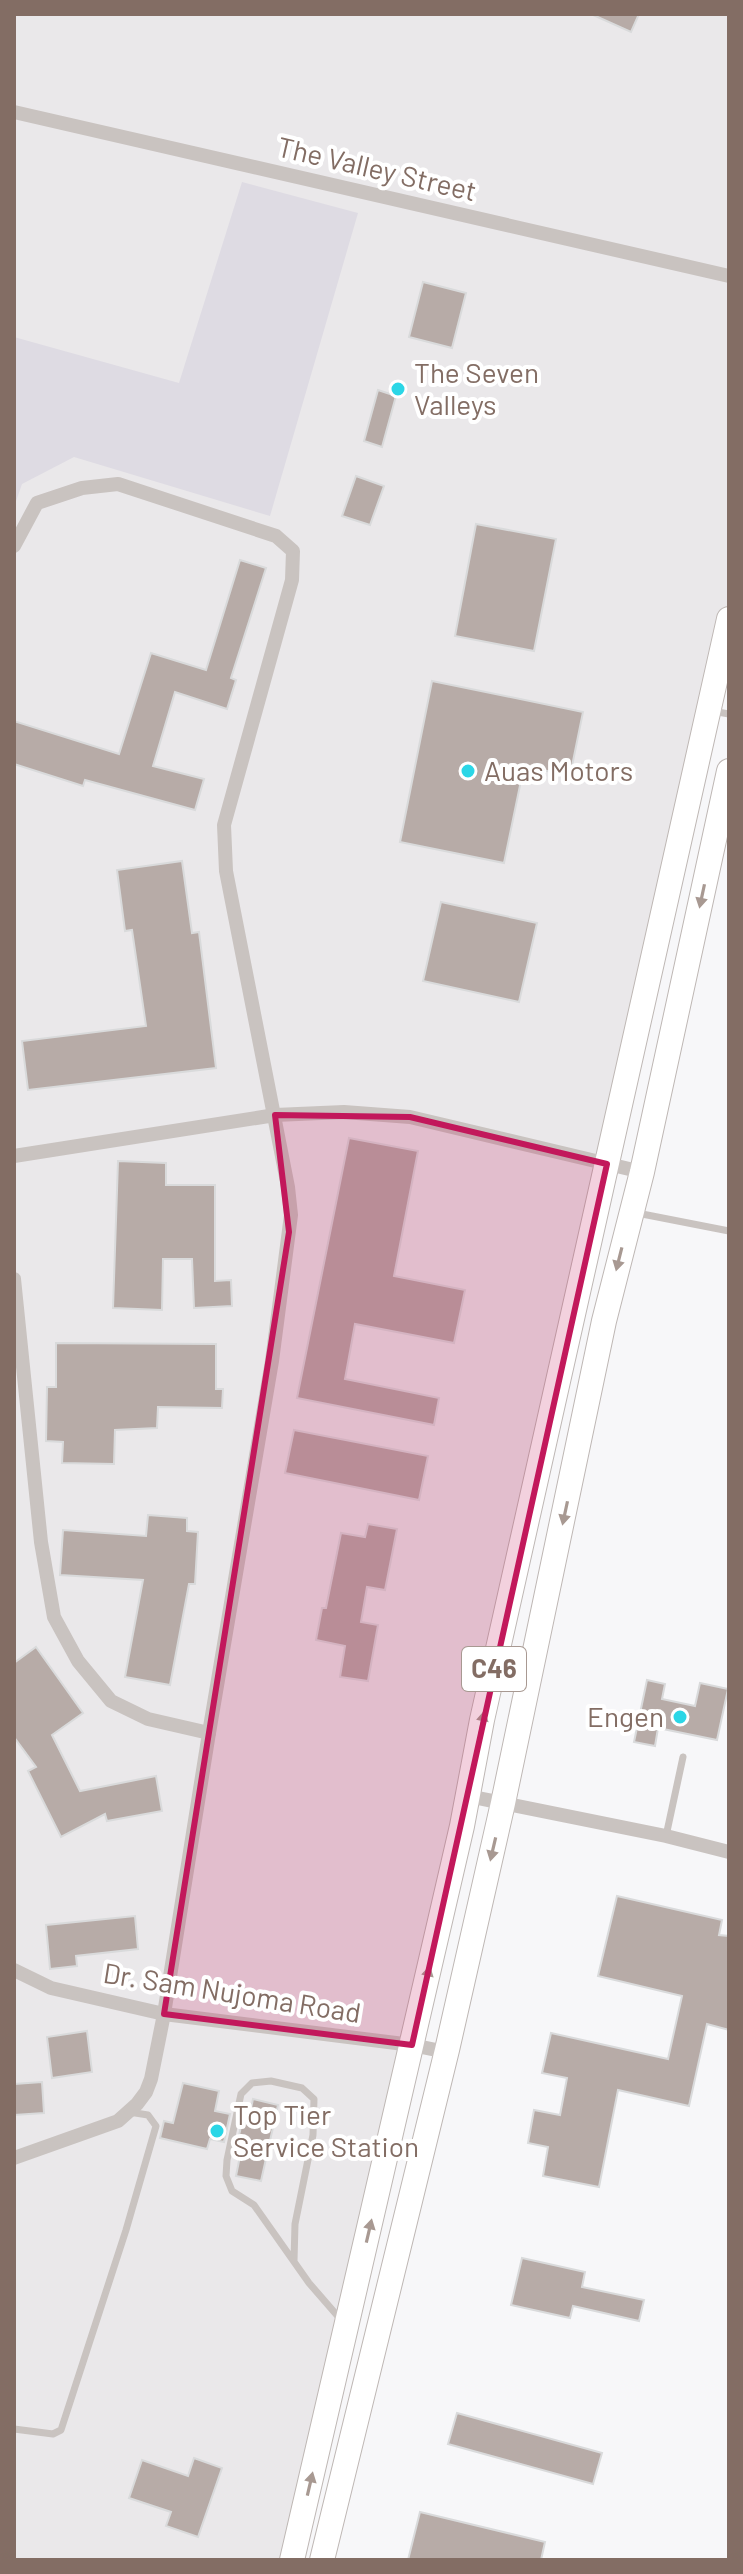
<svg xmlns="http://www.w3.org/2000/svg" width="743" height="2574" viewBox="0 0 743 2574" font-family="Barlow,sans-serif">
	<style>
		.built { fill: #eae8ea }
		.green { fill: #dedbe3 }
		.building { fill: #b7aba7; stroke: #d9dadb; stroke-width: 2 }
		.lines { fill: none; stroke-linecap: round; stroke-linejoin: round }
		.primary-casing { stroke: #beb7b4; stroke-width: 26 }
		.lane { stroke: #c9c3c0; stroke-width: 7 }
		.street { stroke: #c9c3c0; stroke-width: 14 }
		.primary { stroke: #fff; stroke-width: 24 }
		.oneway { fill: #a89992 }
		.marked { fill: #c2185b; fill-opacity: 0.2; stroke: #c2185b; stroke-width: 6; stroke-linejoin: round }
		.poi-dot { fill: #2bd6e6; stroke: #fff; stroke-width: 3 }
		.labels { text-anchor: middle; stroke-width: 8; stroke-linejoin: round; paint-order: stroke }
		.shield { fill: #fff; stroke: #a89992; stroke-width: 2 }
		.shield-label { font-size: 26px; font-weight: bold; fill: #836d64 }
		.street-label { font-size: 28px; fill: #836d64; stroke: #fff }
		.poi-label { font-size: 28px; fill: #836d64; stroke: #fff; text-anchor: start }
	</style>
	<rect width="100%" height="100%" fill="#f7f7f9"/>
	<path class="built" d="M14 14H729V627L292 2560H14Z"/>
	<path class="green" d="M242 182 358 213 270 516 74 457 22 484 14 507V337L179 383Z"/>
	<g class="building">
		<path d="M591 14H639L631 32Z"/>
		<path d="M423 282 466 293 452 348 409 337Z"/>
		<path d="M378 390 396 396 382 447 364 441Z"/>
		<path d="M356 476 384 486 370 525 342 516Z"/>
		<path d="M476 524 556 539 534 651 455 636Z"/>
		<path d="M240 560 266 568 231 678 236 680 227 709 175 692 153 766 204 779 195 810 85 780 83 786 14 764V721L119 754 151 653 206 670Z"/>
		<path d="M432 681 583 712 570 776 524 766 504 863 400 842Z"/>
		<path d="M182 861 192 933 199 932 216 1068 28 1090 22 1041 146 1026 132 930 125 931 117 870Z"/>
		<path d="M441 902 537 923 519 1002 423 981Z"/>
		<path d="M349 1138 418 1151 394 1276 465 1290 454 1343 355 1324 345 1379 439 1398 434 1425 297 1398Z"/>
		<path d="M118 1161 166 1163V1185H215V1281L231 1280 232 1306 194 1308 192 1259H163L162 1310 113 1308Z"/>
		<path d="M56 1343 216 1344V1389H223L222 1408 158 1407 157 1428 115 1430 114 1464 62 1463 63 1442 46 1441 47 1387H56Z"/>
		<path d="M294 1430 428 1456 419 1500 285 1473Z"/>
		<path d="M148 1515 187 1518V1531L198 1532 195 1584H189L170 1685 125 1677 143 1580 60 1575 63 1530 146 1536Z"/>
		<path d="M368 1524 397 1529 385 1590 367 1587 361 1622 378 1625 368 1681 340 1677 345 1646 316 1640 322 1608H326L341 1533 365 1537Z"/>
		<path d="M36 1647 83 1713 52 1735 80 1791 156 1776 162 1811 107 1821 105 1814 61 1837 28 1771 36 1767 14 1737V1663Z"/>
		<path d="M647 1680 665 1684 662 1699 695 1706 700 1683 728 1689 717 1740 658 1728 655 1746 634 1742Z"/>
		<path d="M617 1896 722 1920 719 1935 729 1936V2030L707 2024 689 2106 618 2090 599 2187 543 2176 548 2147 528 2143 534 2110 560 2115 567 2078 542 2073 551 2033 668 2059 682 1996 598 1976Z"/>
		<path d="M135 1916 138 1949 76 1956 77 1966 50 1969 46 1925Z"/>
		<path d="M87 2031 92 2072 52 2078 47 2037Z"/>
		<path d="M42 2082 44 2113 14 2115V2084Z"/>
		<path d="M183 2083 219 2091 215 2111 230 2114 224 2142 210 2139 207 2149 160 2138 164 2121 173 2123Z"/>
		<path d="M253 2099 278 2105 261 2181 236 2176 242 2146 237 2145 243 2117 249 2118Z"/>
		<path d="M522 2258 585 2272 582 2287 644 2300 639 2321 573 2306 570 2318 511 2305Z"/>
		<path d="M457 2413 602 2453 593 2484 448 2444Z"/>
		<path d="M194 2458 222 2468 198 2537 166 2526 171 2512 129 2498 142 2460 188 2476Z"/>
		<path d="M420 2512 545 2542 541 2560H408Z"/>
	</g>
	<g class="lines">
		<g class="primary-casing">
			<g id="primary">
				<path d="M292 2560 462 1826 482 1720 729 619"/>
				<path d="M322 2560 447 2050 503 1803 604 1321 642 1172 729 771"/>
			</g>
		</g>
		<g class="lane">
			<path d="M712 711 729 714"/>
			<path d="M637 1213 729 1231"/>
			<path d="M666 1836 683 1757"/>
			<path d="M294 2261 295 2224 313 2135 314 2099 302 2088 271 2081 252 2083 241 2094 227 2160 226 2176 232 2191 254 2205 309 2283 342 2321"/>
			<path d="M14 2429 53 2434 61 2430 126 2230 156 2126 148 2115 129 2112"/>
		</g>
		<g class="street">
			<path d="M14 112 729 276"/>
			<path d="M14 546 37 503 82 488 118 484 276 536 293 551 292 580 224 825 226 871 288 1187 291 1215 272 1361 209 1733"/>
			<path d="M14 1156 275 1115 344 1112 410 1117 642 1172"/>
			<path d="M14 1279 41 1542 54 1617 78 1661 111 1701 148 1719 209 1733 164 2014 151 2079 146 2092 137 2104 118 2121 14 2158"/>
			<path d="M468 1796 666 1836 729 1852"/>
			<path d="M14 1970 51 1988 164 2014 412 2045 446 2052"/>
		</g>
		<use href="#primary" class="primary"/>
	</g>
	<defs><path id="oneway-solid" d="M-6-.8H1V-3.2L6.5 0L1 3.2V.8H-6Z" transform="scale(2)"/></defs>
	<g class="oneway">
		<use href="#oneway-solid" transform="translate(702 896) rotate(102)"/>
		<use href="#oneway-solid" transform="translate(619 1259) rotate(104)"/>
		<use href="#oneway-solid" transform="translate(565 1513) rotate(102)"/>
		<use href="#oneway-solid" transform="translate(482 1723) rotate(-79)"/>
		<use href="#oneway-solid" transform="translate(493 1849) rotate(103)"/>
		<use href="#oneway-solid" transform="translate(427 1978) rotate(-77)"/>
		<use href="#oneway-solid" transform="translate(369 2231) rotate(-77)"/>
		<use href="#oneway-solid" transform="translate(310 2484) rotate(-77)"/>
	</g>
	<path class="marked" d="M275 1115 410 1117 607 1164 412 2045 164 2014 289 1232Z"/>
	<g class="poi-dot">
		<circle cx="398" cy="389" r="8"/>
		<circle cx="468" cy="771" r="8"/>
		<circle cx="680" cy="1717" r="8"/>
		<circle cx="217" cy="2131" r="8"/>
	</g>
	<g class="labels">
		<rect class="shield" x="462" y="1647" width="64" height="44" rx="6"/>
		<g class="shield-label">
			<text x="494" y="1678">C46</text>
		</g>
		<g class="street-label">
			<text transform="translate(377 169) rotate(13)" y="10">The Valley Street</text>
			<text transform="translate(232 1993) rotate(9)" y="10">Dr. Sam Nujoma Road</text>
		</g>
		<g class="poi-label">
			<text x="414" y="383">The Seven<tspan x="414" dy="32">Valleys</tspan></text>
			<text x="484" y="781">Auas Motors</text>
			<text x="664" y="1727" text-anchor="end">Engen</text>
			<text x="233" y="2125">Top Tier<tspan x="233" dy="32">Service Station</tspan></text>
		</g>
	</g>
	<rect width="743" height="2574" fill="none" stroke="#836d64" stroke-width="32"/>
</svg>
